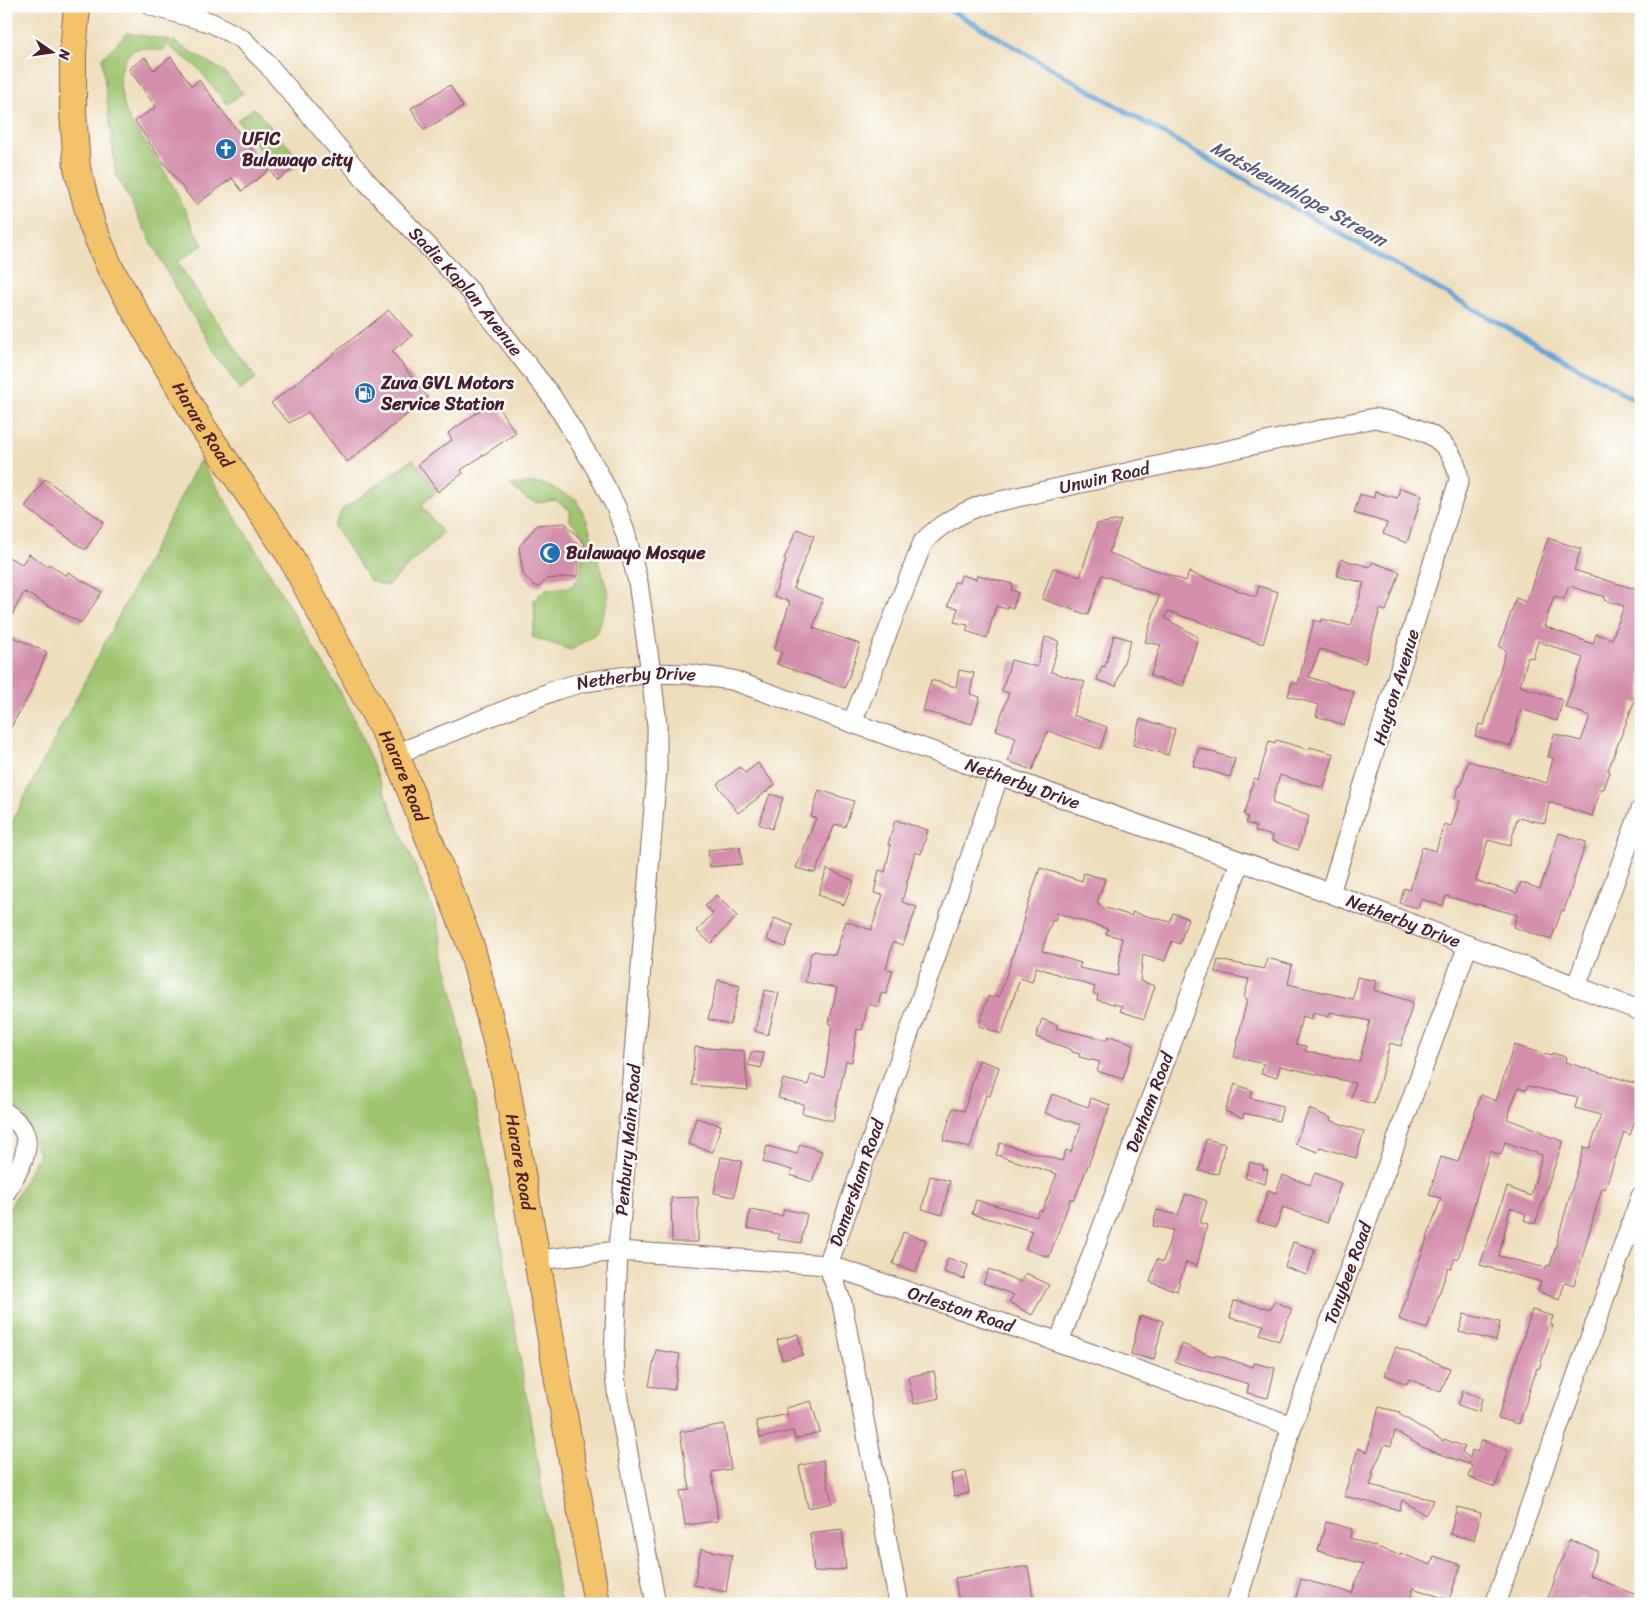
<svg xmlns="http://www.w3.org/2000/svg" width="1647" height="1610" viewBox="0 0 1647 1610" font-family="Sriracha,sans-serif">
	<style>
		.green { fill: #9ec46f; stroke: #74724d }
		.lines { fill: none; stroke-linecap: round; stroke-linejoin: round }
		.stream { stroke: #67a4d8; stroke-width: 5 }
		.building { fill: #d38eac; fill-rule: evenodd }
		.minor-casing { stroke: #83625e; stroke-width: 21 }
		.highway-casing { stroke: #83625e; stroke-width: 28 }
		.minor { stroke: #fff; stroke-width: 19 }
		.highway { stroke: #f2c26a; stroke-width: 26 }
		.labels { text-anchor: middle; stroke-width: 5; stroke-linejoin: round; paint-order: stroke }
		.poi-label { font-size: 18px; font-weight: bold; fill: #4a1f2b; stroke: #fff; text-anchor: start }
		.street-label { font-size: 18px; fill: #4a1f2b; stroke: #fff }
		.water-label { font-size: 19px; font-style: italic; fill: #575b79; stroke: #fff }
	</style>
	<rect width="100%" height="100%" fill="#fff"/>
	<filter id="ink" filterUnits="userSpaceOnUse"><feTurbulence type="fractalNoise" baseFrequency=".02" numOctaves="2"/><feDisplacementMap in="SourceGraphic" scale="10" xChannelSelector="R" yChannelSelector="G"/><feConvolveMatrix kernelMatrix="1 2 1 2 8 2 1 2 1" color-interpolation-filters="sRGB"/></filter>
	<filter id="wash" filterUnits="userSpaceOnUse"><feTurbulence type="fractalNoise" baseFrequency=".0096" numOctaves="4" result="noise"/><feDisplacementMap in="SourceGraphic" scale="20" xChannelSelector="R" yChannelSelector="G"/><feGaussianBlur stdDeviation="1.12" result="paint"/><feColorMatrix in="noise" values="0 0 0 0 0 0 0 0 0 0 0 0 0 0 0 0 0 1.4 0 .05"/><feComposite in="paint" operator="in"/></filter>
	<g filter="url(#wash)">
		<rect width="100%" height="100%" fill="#eedebc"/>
		<g class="green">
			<path d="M127 33 170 40C163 66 136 30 123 64 117 78 122 103 128 117 130 122 135 127 138 132 148 147 159 162 168 177 181 199 190 223 203 245L177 262 256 378 240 391 179 294 116 175 102 58Z"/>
			<path d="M173 41 223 71 243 93 227 104 197 67 170 47Z"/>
			<path d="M254 108 302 162 292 170 284 158 272 166 237 120Z"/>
			<path d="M413 459 437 492 421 505 443 533 387 586 369 580 334 526 342 510Z"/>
			<path d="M200 460 257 552 349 707 437 919 487 1159 561 1604H6V1215L39 1154 23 1113 6 1103V833Z"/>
			<path d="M531 483 543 484 576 499 587 521 609 596 598 632 571 650 532 637 535 618 534 600 546 589 571 587 580 577 581 557 590 545 578 528 570 521V510L555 500 538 503 527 499 510 485Z"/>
		</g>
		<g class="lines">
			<path class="stream" d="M944 6 1213 162 1641 403"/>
		</g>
		<g id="blocks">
			<g class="building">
				<path d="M145 57 154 70 171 57 192 86 199 80 268 171 242 191 232 178 196 205 157 154 135 121 156 107 129 69Z"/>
				<path d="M450 85 463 107 424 130 411 108Z"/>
				<path d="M284 158 292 170 277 180 269 168Z"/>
				<path d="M389 310 412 336 392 351 428 398 347 462 308 412 289 423 271 403Z"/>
				<path d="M494 401 516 433 461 470 463 473 438 492 418 464 452 440 448 433Z"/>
				<path d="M45 479 104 522 85 550 25 507Z"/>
				<path d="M1400 488 1422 495 1407 543 1383 534 1387 523 1354 513 1360 494 1374 498 1375 492 1397 498Z"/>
				<path d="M1121 520 1109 553 1186 581 1189 572 1256 597 1259 586 1278 592 1263 644 1168 611 1165 618 1198 637 1183 686 1150 676 1161 645 1145 642 1159 596 1102 575 1088 615 1042 599 1053 568 1080 577 1097 524Z"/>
				<path d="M565 523 585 544 578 560V576L547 579 539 587 533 585 523 574 519 547 537 525Z"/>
				<path d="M797 529 814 536 793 588 823 599 813 628 860 644 845 688 777 664 782 652 774 650 790 602 774 596 786 560 784 559Z"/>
				<path d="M1548 538 1581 549 1574 570 1641 591V704L1634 702 1608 770 1610 771 1604 789 1601 788 1592 816 1549 802 1545 823 1517 818 1510 846 1488 840 1476 881 1517 893 1521 882 1540 889 1559 833 1586 842 1564 911 1562 910 1551 940 1513 927 1517 915 1478 904 1477 905 1446 896 1443 906 1421 899 1418 908 1400 903 1404 888 1410 890 1422 847 1436 851 1444 824 1451 826 1460 800 1455 798 1459 786H1461L1468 761 1547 783 1553 758 1548 757 1554 734 1581 741 1590 716 1565 707 1583 658 1538 641 1533 658 1528 657 1520 686 1563 700 1557 721 1521 709 1511 746 1475 736 1479 724 1484 725 1506 650 1499 647 1516 598 1526 602ZM1569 586 1605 597 1604 600 1624 606 1612 639 1596 634 1593 644 1544 626 1554 596 1564 599Z"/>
				<path d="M29 554 47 566 49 564 66 576 68 572 102 592 81 623 24 592 6 626V556L22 564Z"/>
				<path d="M1341 559 1370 567 1372 562 1400 572 1386 611 1380 609 1365 663 1320 649 1309 677 1354 692 1344 725 1316 716 1319 705 1288 696 1292 682 1298 684 1314 620 1321 622 1322 619 1351 626 1364 583 1337 576Z"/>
				<path d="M961 575 976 579 977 575 1013 584 1011 590 1018 592 1013 608 1008 606 1007 609 996 606 987 638 966 631 968 625 954 622 958 608 948 606 954 582 959 583Z"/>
				<path d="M6 634 47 652 29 695 6 736Z"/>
				<path d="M1114 635 1131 640 1116 686 1097 680 1102 666 1105 667Z"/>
				<path d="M1045 637 1059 641 1051 672 1085 682 1073 715 1107 727 1100 749 1048 731 1032 770 1008 761 1016 737 996 730 1009 693 1002 691 1011 660 1037 667Z"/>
				<path d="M959 670 974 673 970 694 980 697 972 724 923 711 931 680 956 687Z"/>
				<path d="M1140 719 1175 729 1168 755 1133 745Z"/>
				<path d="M1276 740 1310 750V747L1334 754 1324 788 1280 775 1272 803 1309 816 1298 850 1272 841 1273 836 1255 831 1256 826 1246 823 1248 817 1244 815 1251 793 1250 792 1254 778 1258 780 1269 741 1275 743Z"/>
				<path d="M1199 748 1235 759 1230 777 1193 766Z"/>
				<path d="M758 763 775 785 738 813 717 784 740 767 745 773Z"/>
				<path d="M819 790 854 801 845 827 835 824 815 873 796 868 816 818 811 817Z"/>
				<path d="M770 794 783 798 772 829 759 824Z"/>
				<path d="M895 820 928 830 921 854 915 852 902 902 917 907 903 945 893 942 886 969 893 970 886 994 881 993 878 1007 868 1004 862 1030 857 1029 852 1062 846 1061 833 1121 802 1113 804 1104 778 1098 783 1079 808 1085 811 1075 825 1078 832 1024 829 1023 837 988 805 982 811 953H813L814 951 835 955 846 921 871 930 883 895 874 893 879 870 885 872 891 845H888Z"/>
				<path d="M740 847 742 864 710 867 708 850Z"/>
				<path d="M1040 868 1082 881 1084 873 1105 879 1097 903 1100 904 1099 906 1132 916V912L1170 922 1173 913 1188 918 1180 944 1172 941 1165 961 1143 954 1140 981 1155 986 1144 1019 1120 1011 1122 1006 1097 1000 1098 995 1093 994 1095 987 1036 967 1032 982 1020 978 1002 1034 979 1026 988 996 993 998 994 995 999 997 1025 919H1023ZM1057 913 1108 929 1106 934 1122 938 1118 976 1079 968 1081 963 1042 951 1052 920 1055 921Z"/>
				<path d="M827 869 854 881 844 905 818 895Z"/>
				<path d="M716 895 737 916 711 943 697 931 713 913 705 906Z"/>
				<path d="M774 918 793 925 785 947 767 940Z"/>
				<path d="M1267 958 1292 965 1288 984 1353 999 1357 977 1376 981 1374 990 1413 1002 1401 1046 1390 1043 1374 1104 1351 1098 1355 1083 1280 1066 1277 1077 1261 1074 1264 1064 1234 1057 1247 999 1244 998 1249 979 1215 972 1218 960 1265 969ZM1330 1012 1370 1021 1359 1062 1305 1051 1306 1046 1296 1044 1302 1016 1312 1019 1313 1013 1329 1017Z"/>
				<path d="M718 980 740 985 730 1025 708 1019Z"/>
				<path d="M765 990 779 993 768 1035 755 1031Z"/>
				<path d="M1042 1019 1057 1025 1056 1028 1107 1040 1109 1036 1134 1044 1123 1079 1097 1071 1100 1062 1079 1057 1080 1054 1072 1052V1050L1036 1037Z"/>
				<path d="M1514 1045 1551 1056 1552 1053 1566 1057 1565 1062 1641 1085V1104L1630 1135 1624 1132 1605 1189 1602 1188 1574 1285 1565 1282 1559 1300 1538 1291 1541 1282 1480 1265 1507 1187 1531 1196 1542 1155 1505 1142 1501 1155 1490 1151 1458 1259 1455 1258 1451 1269 1448 1268 1427 1329 1399 1319 1441 1198 1429 1195 1441 1157 1458 1162 1481 1095 1496 1101ZM1528 1086 1578 1097 1575 1108 1601 1115 1590 1148 1584 1147 1550 1266 1547 1265 1546 1268 1499 1256 1510 1208 1526 1214 1524 1220 1535 1224 1563 1141 1542 1134 1543 1132 1507 1119 1518 1088 1526 1090Z"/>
				<path d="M695 1047 744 1051 748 1090 692 1085Z"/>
				<path d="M751 1052 764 1053 761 1068 748 1065Z"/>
				<path d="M979 1060 999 1067 990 1096 986 1095 970 1148 943 1140 953 1108 964 1111Z"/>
				<path d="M1235 1084 1253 1091 1250 1098 1283 1106 1279 1121 1244 1113 1243 1118 1225 1111Z"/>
				<path d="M1052 1094 1088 1107 1091 1098 1110 1105 1091 1158 1074 1200 1071 1198 1049 1257 1025 1249 1032 1231 972 1214 976 1200 1037 1217 1039 1210 1042 1211 1057 1174 996 1155 1000 1143 1062 1161 1066 1150 1071 1152 1081 1125 1045 1113Z"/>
				<path d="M1309 1109 1331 1118 1330 1120 1364 1132 1356 1158 1320 1147 1318 1152 1295 1144Z"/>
				<path d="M696 1118 721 1125 713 1152 688 1144Z"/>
				<path d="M1206 1139 1225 1144 1218 1174 1199 1171Z"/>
				<path d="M800 1144 822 1151 812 1182 790 1175 792 1170 763 1162 767 1146 797 1154Z"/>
				<path d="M721 1157 742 1161 734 1197 714 1193Z"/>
				<path d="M1250 1162 1264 1166 1263 1169 1268 1170 1265 1184 1245 1178Z"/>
				<path d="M1315 1173 1341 1183 1327 1223 1283 1207 1276 1227 1258 1222 1268 1190 1276 1193 1283 1175 1310 1185Z"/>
				<path d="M930 1176 950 1181 942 1215 922 1209Z"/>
				<path d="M1185 1195H1191L1207 1201 1200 1223 1207 1225 1197 1266 1186 1262 1177 1291 1150 1282 1157 1259 1163 1262 1173 1230 1153 1226 1157 1210 1178 1215Z"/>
				<path d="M698 1197V1242H672L671 1198Z"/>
				<path d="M784 1209 807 1214 801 1243 778 1239 779 1234 747 1228 750 1210 782 1216Z"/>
				<path d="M903 1232 926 1240 916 1272 893 1264Z"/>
				<path d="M1293 1242 1315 1249 1307 1275 1285 1267Z"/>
				<path d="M948 1258 968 1265 964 1279 944 1272Z"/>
				<path d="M989 1269 1021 1282 1026 1273 1049 1285 1032 1315 1009 1302 1014 1295 983 1283Z"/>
				<path d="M1234 1301 1271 1309 1274 1301 1292 1309 1279 1341 1260 1334 1264 1325 1230 1318Z"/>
				<path d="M1532 1310 1553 1316 1550 1325H1553L1539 1369 1537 1368 1519 1424 1498 1418Z"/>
				<path d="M1464 1314 1500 1322 1496 1341 1459 1332Z"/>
				<path d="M1140 1316 1163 1321 1154 1360 1131 1354Z"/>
				<path d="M798 1334 803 1355 782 1360 777 1340Z"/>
				<path d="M1182 1344 1215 1357 1216 1355 1253 1367 1254 1363 1275 1368 1268 1398 1247 1393 1249 1384 1175 1362Z"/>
				<path d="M1396 1347 1450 1368 1441 1392 1409 1379 1407 1384 1385 1375Z"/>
				<path d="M656 1350 680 1354 674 1390 649 1386Z"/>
				<path d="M934 1371 939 1398 914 1404 908 1377Z"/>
				<path d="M1463 1391 1482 1398 1479 1412 1458 1405Z"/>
				<path d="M811 1401 820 1432 795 1439 793 1431 760 1438 756 1421 788 1414 786 1408Z"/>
				<path d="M1379 1407 1400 1412 1399 1414 1443 1441 1444 1439 1465 1447 1462 1452 1470 1458 1472 1450 1477 1452 1482 1440 1508 1450 1495 1487 1468 1477 1472 1466 1468 1464 1469 1462 1468 1464 1424 1448 1395 1431 1391 1446 1385 1444 1372 1473H1374L1370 1485 1434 1500 1425 1515 1402 1500 1400 1510 1344 1496 1358 1448 1367 1452Z"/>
				<path d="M724 1424 731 1469 712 1472 718 1521 685 1525 680 1491 690 1490 680 1432Z"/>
				<path d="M823 1460 832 1503 808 1508 799 1466Z"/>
				<path d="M966 1471 969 1493 954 1496 951 1474Z"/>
				<path d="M1457 1507 1481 1513 1474 1540 1450 1534Z"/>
				<path d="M1326 1522 1352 1529 1350 1538 1400 1555V1553L1431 1565 1434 1556 1461 1565 1449 1600 1413 1588 1410 1604H1294L1301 1579 1352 1593 1363 1564 1318 1551Z"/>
				<path d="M842 1529 846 1569 814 1572 810 1533Z"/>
				<path d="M1569 1540 1598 1551 1589 1575 1641 1597V1604H1593L1581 1598 1579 1604H1546Z"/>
				<path d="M701 1549 732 1555 726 1592 694 1585Z"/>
				<path d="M1028 1566 1034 1602 1024 1604H959L955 1578Z"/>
			</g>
		</g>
	</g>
	<g filter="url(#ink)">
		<use href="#blocks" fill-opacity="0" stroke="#83625e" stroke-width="1"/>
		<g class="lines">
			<g class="minor-casing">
				<g id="minor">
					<path id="s1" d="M152 6 212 23 242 39 268 65 366 181 471 292 552 397 595 467 616 507 626 535 638 582 651 673 657 725V770L618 1251 614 1357 615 1376 618 1399 656 1604"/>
					<path id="s2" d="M852 723 923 542C940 524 959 514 982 505L1374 418C1413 426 1453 432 1459 480L1330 893"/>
					<path id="s3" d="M396 754 556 690 584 682 651 673 688 674 732 680 1330 893 1641 1011"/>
					<path d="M1576 987 1641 809"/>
					<path d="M6 1113C12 1118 20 1123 23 1130 34 1150 15 1174 6 1192"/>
					<path id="s4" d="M537 1260 618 1251 828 1265 1059 1342 1292 1426"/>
					<path id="s5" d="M1059 1342 1240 862"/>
					<path id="s6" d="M899 1604 842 1303 828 1265 999 775"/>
					<path id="s7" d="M1236 1604 1292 1426 1468 945"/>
					<path d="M1495 1604 1641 1196"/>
				</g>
			</g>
			<g class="highway-casing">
				<g id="highway">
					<path id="s8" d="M77 6 73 52V111L77 168 92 225 110 268 200 423 289 554 396 754 472 949 505 1076 597 1604"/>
				</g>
			</g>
			<use href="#minor" class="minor"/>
			<use href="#highway" class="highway"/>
		</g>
	</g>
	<defs>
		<g id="church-disc" transform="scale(1.125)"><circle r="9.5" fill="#1f6fb2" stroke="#fff"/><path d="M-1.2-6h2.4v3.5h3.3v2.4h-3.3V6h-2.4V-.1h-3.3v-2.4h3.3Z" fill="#fff"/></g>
		<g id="fuel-disc" transform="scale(1.125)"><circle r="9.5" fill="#1f6fb2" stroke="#fff"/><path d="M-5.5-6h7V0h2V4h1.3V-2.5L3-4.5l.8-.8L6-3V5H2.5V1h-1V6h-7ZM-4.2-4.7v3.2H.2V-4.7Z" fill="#fff"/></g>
		<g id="mosque-disc" transform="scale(1.125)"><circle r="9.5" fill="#1f6fb2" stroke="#fff"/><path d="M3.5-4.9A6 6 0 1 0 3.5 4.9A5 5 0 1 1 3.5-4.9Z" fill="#fff"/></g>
	</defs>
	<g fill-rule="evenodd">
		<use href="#church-disc" x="226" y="149"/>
		<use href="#fuel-disc" x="365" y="393"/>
		<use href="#mosque-disc" x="550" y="553"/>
	</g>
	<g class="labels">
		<g class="poi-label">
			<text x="242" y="145">UFIC<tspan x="242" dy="21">Bulawayo city</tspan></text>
			<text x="381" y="389">Zuva GVL Motors<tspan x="381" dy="21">Service Station</tspan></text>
			<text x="566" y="559">Bulawayo Mosque</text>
		</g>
		<g class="street-label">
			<text dy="6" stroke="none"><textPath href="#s1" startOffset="434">Sadie Kaplan Avenue</textPath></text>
			<text dy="6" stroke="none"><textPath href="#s8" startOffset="450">Harare Road</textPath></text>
			<text dy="6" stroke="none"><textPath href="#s2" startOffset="390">Unwin Road</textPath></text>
			<text dy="6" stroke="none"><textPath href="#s3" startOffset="254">Netherby Drive</textPath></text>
			<text transform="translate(1396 687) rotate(-73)" y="6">Hayton Avenue</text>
			<text dy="6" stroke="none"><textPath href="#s8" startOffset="855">Harare Road</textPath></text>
			<text dy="6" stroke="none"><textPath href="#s3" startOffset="659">Netherby Drive</textPath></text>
			<text dy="6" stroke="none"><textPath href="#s3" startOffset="1064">Netherby Drive</textPath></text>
			<text dy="6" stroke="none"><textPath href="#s5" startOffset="256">Denham Road</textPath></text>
			<text transform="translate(628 1140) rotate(-85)" y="6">Penbury Main Road</text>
			<text dy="6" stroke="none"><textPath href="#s8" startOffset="1260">Harare Road</textPath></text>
			<text dy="6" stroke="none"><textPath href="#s6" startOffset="434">Damersham Road</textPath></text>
			<text dy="6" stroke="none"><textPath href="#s7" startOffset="349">Tonybee Road</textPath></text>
			<text dy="6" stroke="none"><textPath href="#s4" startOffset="432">Orleston Road</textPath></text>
		</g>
		<g class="water-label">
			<text transform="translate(1299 193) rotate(29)" y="7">Matsheumhlope Stream</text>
		</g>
	</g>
	<rect width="1647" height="1610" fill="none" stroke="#fff" stroke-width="25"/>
	<g transform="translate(52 52) rotate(103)" stroke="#ffffff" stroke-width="4" paint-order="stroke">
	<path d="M0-4L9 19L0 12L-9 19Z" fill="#4a1f2b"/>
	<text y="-8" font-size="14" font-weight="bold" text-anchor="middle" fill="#4a1f2b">N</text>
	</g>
</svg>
